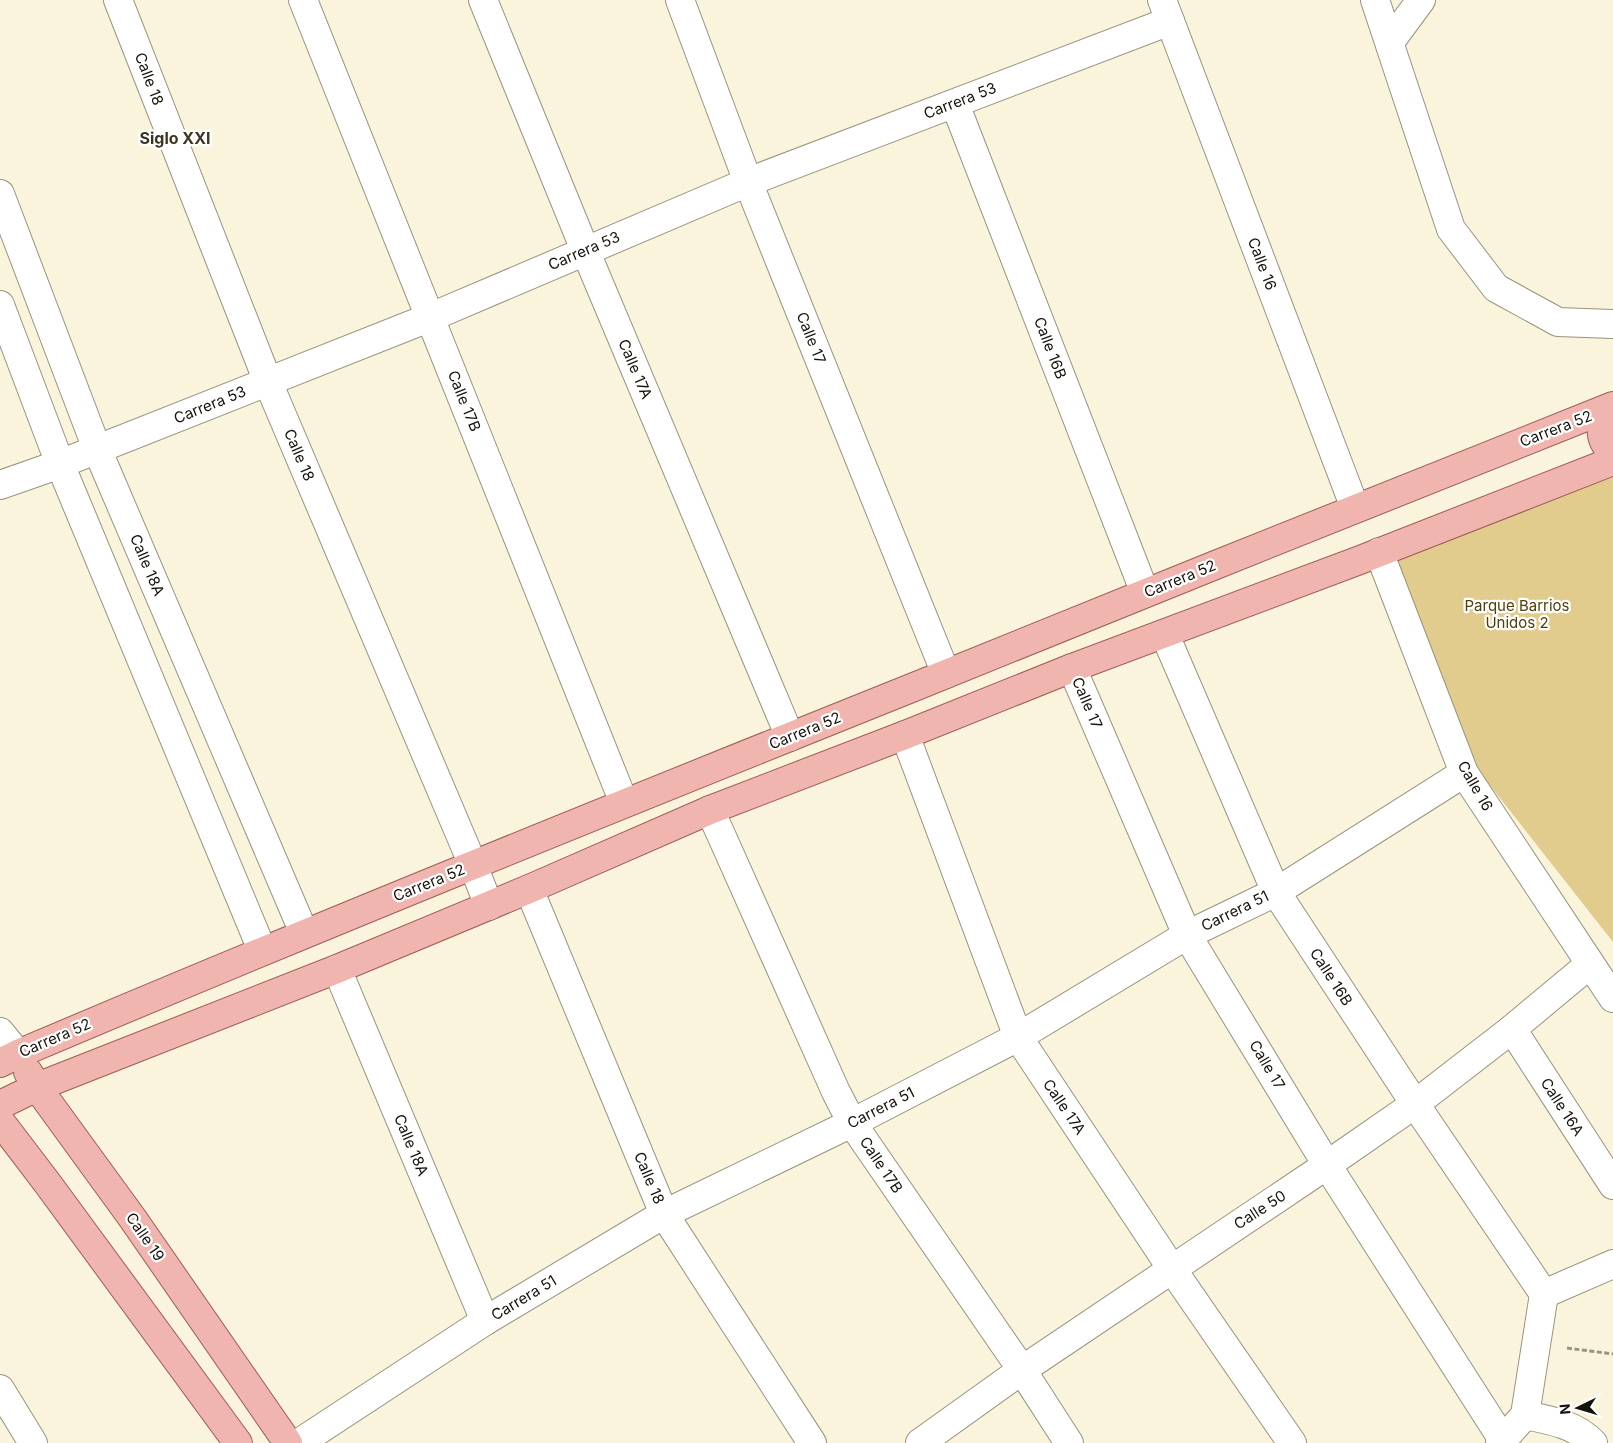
<svg xmlns="http://www.w3.org/2000/svg" width="1613" height="1443" viewBox="0 0 1613 1443" font-family="Inter,sans-serif">
	<style>
		.green { fill: #e1cc8e }
		.lines { fill: none; stroke-linecap: round; stroke-linejoin: round }
		.minor-casing { stroke: #99927e; stroke-width: 30 }
		.major-casing { stroke: #9d5c54; stroke-width: 30 }
		.path { stroke: #999383; stroke-width: 3; stroke-dasharray: 5 2.5; stroke-linecap: butt }
		.minor { stroke: #fff; stroke-width: 28 }
		.major { stroke: #f0b5af; stroke-width: 28 }
		.labels { text-anchor: middle; stroke-width: 4.5; stroke-linejoin: round; paint-order: stroke }
		.street-label { font-size: 15px; fill: #16130c; stroke: #fff }
		.park-label { font-size: 15px; fill: #4f3f09; stroke: #fff }
		.neighbourhood-label { font-size: 16px; font-weight: bold; fill: #3b3523; stroke: #fff }
	</style>
	<rect width="100%" height="100%" fill="#fbf4dd"/>
	<path class="green" d="M1613 477V942L1481 774 1387 559Z"/>
	<g class="lines">
		<g class="minor-casing">
			<g id="minor">
				<path d="M118 0 268 382 473 865 489 906"/>
				<path d="M303 0 624 803"/>
				<path d="M483 0 585 250 790 737"/>
				<path d="M680 0 748 182 946 674"/>
				<path d="M1162 0 1355 508"/>
				<path d="M1375 0 1451 229 1496 288 1558 322 1613 324"/>
				<path d="M1390 42 1421 0"/>
				<path d="M955 104 1145 593"/>
				<path d="M0 194 97 449 304 933"/>
				<path d="M0 305 60 464 262 950"/>
				<path d="M0 485 60 464 431 317 748 182 1170 21"/>
				<path d="M1379 552 1464 773 1613 998"/>
				<path d="M1165 635 1276 892 1415 1104 1544 1294"/>
				<path d="M1072 668 1187 935 1327 1165 1503 1440"/>
				<path d="M905 735 1018 1037 1172 1269 1292 1443"/>
				<path d="M710 810 836 1092 852 1123 1022 1370 1069 1443"/>
				<path d="M529 889 664 1214 812 1443"/>
				<path d="M337 969 485 1321"/>
				<path d="M1512 1029 1613 1185"/>
				<path d="M0 1032 18 1054"/>
				<path d="M1544 1294 1613 1264"/>
				<path d="M0 1389 33 1443"/>
				<path d="M1525 1415C1549 1420 1575 1424 1593 1443"/>
				<path d="M299 1443 485 1321 664 1214 852 1123 1018 1037 1187 935 1276 892 1464 773"/>
				<path d="M920 1443 1022 1370 1327 1165 1415 1104 1512 1029 1590 964"/>
				<path d="M1500 1443 1525 1415 1544 1294"/>
			</g>
		</g>
		<g class="major-casing">
			<g id="major">
				<path d="M1613 407C1600 418 1596 441 1613 451"/>
				<path d="M0 1063 18 1054C315 928 615 807 914 687 1147 593 1379 498 1613 406"/>
				<path d="M28 1072 37 1087 133 1219 288 1443"/>
				<path d="M0 1105 37 1087 337 969 529 889 710 810 905 735 1072 668 1360 560 1613 461"/>
				<path d="M0 1121 48 1184 238 1443"/>
			</g>
		</g>
		<path class="path" d="M1567 1348 1613 1354"/>
		<use href="#minor" class="minor"/>
		<use href="#major" class="major"/>
	</g>
	<g class="labels">
		<g class="street-label">
			<text transform="translate(149 79) rotate(69)" y="5">Calle 18</text>
			<text transform="translate(960 101) rotate(-21)" y="5">Carrera 53</text>
			<text transform="translate(584 251) rotate(-23)" y="5">Carrera 53</text>
			<text transform="translate(1262 264) rotate(69)" y="5">Calle 16</text>
			<text transform="translate(811 338) rotate(68)" y="5">Calle 17</text>
			<text transform="translate(1050 348) rotate(69)" y="5">Calle 16B</text>
			<text transform="translate(635 369) rotate(67)" y="5">Calle 17A</text>
			<text transform="translate(464 401) rotate(68)" y="5">Calle 17B</text>
			<text transform="translate(210 405) rotate(-22)" y="5">Carrera 53</text>
			<text transform="translate(1556 429) rotate(-21)" y="5">Carrera 52</text>
			<text transform="translate(299 455) rotate(67)" y="5">Calle 18</text>
			<text transform="translate(147 565) rotate(67)" y="5">Calle 18A</text>
			<text transform="translate(1180 579) rotate(-22)" y="5">Carrera 52</text>
			<text transform="translate(1087 703) rotate(67)" y="5">Calle 17</text>
			<text transform="translate(805 731) rotate(-22)" y="5">Carrera 52</text>
			<text transform="translate(1475 786) rotate(60)" y="5">Calle 16</text>
			<text transform="translate(429 883) rotate(-22)" y="5">Carrera 52</text>
			<text transform="translate(1235 911) rotate(-26)" y="5">Carrera 51</text>
			<text transform="translate(1331 977) rotate(57)" y="5">Calle 16B</text>
			<text transform="translate(55 1038) rotate(-23)" y="5">Carrera 52</text>
			<text transform="translate(1267 1065) rotate(59)" y="5">Calle 17</text>
			<text transform="translate(1064 1107) rotate(56)" y="5">Calle 17A</text>
			<text transform="translate(1562 1107) rotate(57)" y="5">Calle 16A</text>
			<text transform="translate(881 1108) rotate(-27)" y="5">Carrera 51</text>
			<text transform="translate(411 1145) rotate(67)" y="5">Calle 18A</text>
			<text transform="translate(881 1165) rotate(56)" y="5">Calle 17B</text>
			<text transform="translate(649 1178) rotate(67)" y="5">Calle 18</text>
			<text transform="translate(1260 1210) rotate(-33)" y="5">Calle 50</text>
			<text transform="translate(145 1237) rotate(55)" y="5">Calle 19</text>
			<text transform="translate(524 1298) rotate(-31)" y="5">Carrera 51</text>
		</g>
		<g class="park-label">
			<text x="1517" y="611">Parque Barrios<tspan x="1517" dy="17">Unidos 2</tspan></text>
		</g>
		<g class="neighbourhood-label">
			<text x="175" y="144">Siglo XXI</text>
		</g>
	</g>
	<g transform="translate(1578 1408) rotate(265)" stroke="#ffffff" stroke-width="4" paint-order="stroke">
	<path d="M0-4L9 19L0 12L-9 19Z" fill="#16130c"/>
	<text y="-8" font-size="14" font-weight="bold" text-anchor="middle" fill="#16130c">N</text>
	</g>
</svg>
